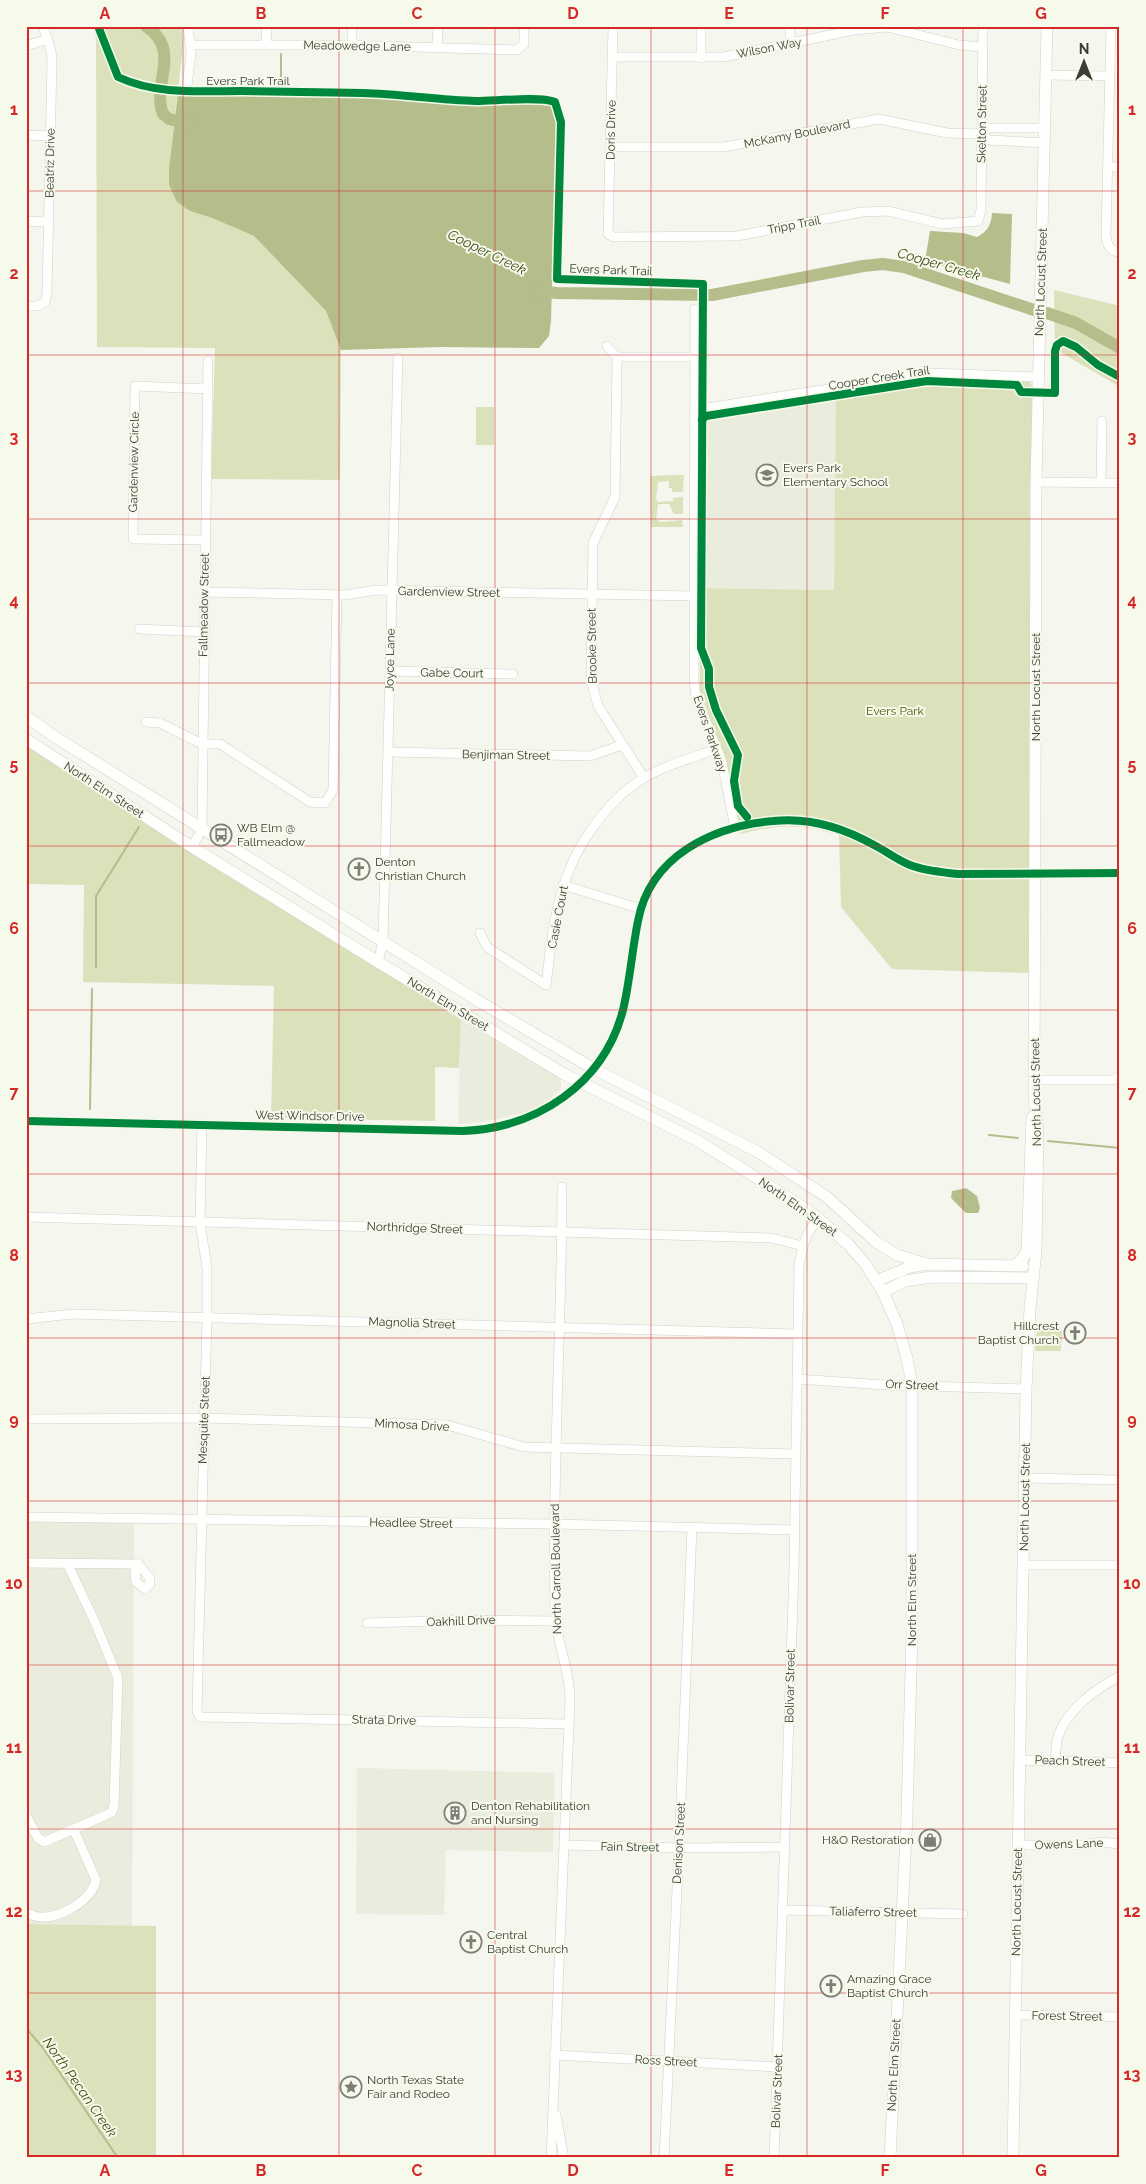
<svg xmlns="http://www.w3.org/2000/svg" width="1146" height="2184" viewBox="0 0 1146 2184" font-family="Raleway,sans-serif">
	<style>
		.built { fill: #eaeddd }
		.green { fill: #dbe2bb }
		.water { fill: #b5bd8b }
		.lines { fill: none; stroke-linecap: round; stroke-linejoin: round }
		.stream { stroke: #b5bd8b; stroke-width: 2 }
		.river { stroke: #b5bd8b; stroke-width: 12 }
		.minor-casing { stroke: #d0d1cb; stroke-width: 10 }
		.major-casing { stroke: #d0d1cb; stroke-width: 12 }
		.minor { stroke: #fefefc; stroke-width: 9 }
		.major { stroke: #fefefc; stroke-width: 11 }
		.cycleway-casing { stroke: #f6faeb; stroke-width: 11 }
		.cycleway { stroke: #00873e; stroke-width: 8 }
		.grid { fill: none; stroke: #d62828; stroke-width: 1; stroke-opacity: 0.55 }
		.labels { text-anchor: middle; stroke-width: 4; stroke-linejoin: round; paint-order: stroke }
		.street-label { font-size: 12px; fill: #3c3d37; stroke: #f6faeb }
		.poi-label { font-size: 12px; fill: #3c3d37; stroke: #f6faeb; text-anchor: start }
		.park-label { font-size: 12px; fill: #4f5905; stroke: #f6faeb }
		.water-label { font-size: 14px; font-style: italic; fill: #434b17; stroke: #f6faeb }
		.neatline { fill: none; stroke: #d62828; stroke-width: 2 }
		.grid-label { font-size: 16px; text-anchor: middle; font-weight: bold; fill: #d62828 }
	</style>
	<rect width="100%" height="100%" fill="#f5f6ee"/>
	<g class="built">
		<path d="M837 392 834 590 699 588 698 415Z"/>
		<path d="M461 1020 561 1078V1089L540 1107 526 1112 484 1122 458 1124Z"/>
		<path d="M26 1521 134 1523 132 1926 26 1924Z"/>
		<path d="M357 1768 555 1773 553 1852 446 1850 444 1915 356 1914Z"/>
	</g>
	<g class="green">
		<path d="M93 26H181L183 46 169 168V185L190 211 212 218 254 236 326 311 341 350 340 480 211 479 215 348 97 347 96 38Z"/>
		<path d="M1054 290 1120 306V387L1055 349Z"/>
		<path d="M938 378 1030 382 1032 386 1031 973 892 969 841 907 839 835C802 824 778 824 741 834L725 758 700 692 699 588 834 590 836 387Z"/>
		<rect x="476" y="407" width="18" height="38"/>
		<path d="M673 475H684L683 492H672V488H669V481L658 482 656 499 658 502 673 501V498L683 497V514H674L669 504H658L656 519 661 522 682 520 683 527H651L650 476Z"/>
		<path d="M26 744 461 1020 459 1068 435 1067V1121L271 1118 274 986 83 982 84 885 26 884Z"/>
		<path d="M1037 1329 1062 1330 1061 1351H1035Z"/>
		<path d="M26 1924 156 1926V2158H26Z"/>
	</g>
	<g class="water">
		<path d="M225 92 363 95 456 102 502 103 543 99 551 102 557 113 551 320 549 336 539 348 440 347 341 350 326 311 254 236 212 218 190 211 177 202 169 185V168L178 93Z"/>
		<path d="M992 213 1012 214 1010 284 925 261 930 231 963 233 977 237C988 231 991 225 992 213Z"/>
		<path d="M966 1188 977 1196 980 1208 978 1213H966L951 1198 952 1191Z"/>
	</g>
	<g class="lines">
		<g class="stream">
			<path d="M281 88V54"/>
			<path d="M96 967V896L139 827"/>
			<path d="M90 1109 92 989"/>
			<path d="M989 1135 1018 1138"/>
			<path d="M1048 1141 1120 1148"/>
			<path d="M26 2028 43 2048 118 2158"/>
		</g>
		<g class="river">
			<path d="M146 26C183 52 151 82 163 114L169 119 190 124"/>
			<path d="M536 291 557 293 712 295 863 266 883 264 904 267 1034 310"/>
			<path d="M1047 313 1076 323 1120 348"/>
		</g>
		<g class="minor-casing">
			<g id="minor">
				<path d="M613 26 608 234 614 237 737 236 862 212 889 211 943 224 978 221 981 210 983 26"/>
				<path d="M1111 26 1106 235C1107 245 1109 250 1120 253"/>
				<path d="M790 44V26"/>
				<path d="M191 45H344L517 50 524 44V26"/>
				<path d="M266 45 267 26"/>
				<path d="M26 46 48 39"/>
				<path d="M352 46V26"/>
				<path d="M437 48 438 26"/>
				<path d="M612 57H724L854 30 887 27 959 45 983 47"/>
				<path d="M701 58V26"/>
				<path d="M1046 75 1109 76"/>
				<path d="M187 86 191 53 188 26"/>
				<path d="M981 134 988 128H1045"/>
				<path d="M26 135 50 136"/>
				<path d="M610 147H724L879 119 947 133 981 134 989 140 1045 143"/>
				<path d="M1108 167H1120"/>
				<path d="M26 221 48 222"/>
				<path d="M26 306H38L45 302 47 294 52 60 51 51 43 26"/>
				<path d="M695 309 694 682 696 697 722 762 735 828"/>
				<path d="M607 346 617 357 615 497 593 543 591 679 598 706 644 778"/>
				<path d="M617 357H695"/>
				<path d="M694 410 931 373 1038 377"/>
				<path d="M1036 482 1120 483"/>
				<path d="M1101 483 1102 421"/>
				<path d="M206 540 133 539 135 386 208 389"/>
				<path d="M205 592 345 595 376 590 694 596"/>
				<path d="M139 629 204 632"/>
				<path d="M390 671 513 674"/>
				<path d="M146 722 160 723 202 744H220L310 802 325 803 333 790 337 595"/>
				<path d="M389 752 590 756 622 745"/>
				<path d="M192 847 202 829 208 361"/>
				<path d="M563 885 641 909"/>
				<path d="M480 933 487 947 546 985C550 953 553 919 563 888 574 849 603 806 636 783 658 767 690 759 716 749"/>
				<path d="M378 962 383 941 398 358"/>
				<path d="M1034 1080H1113L1120 1077"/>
				<path d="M26 1121 463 1131C537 1128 604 1084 623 1010 630 981 632 950 638 921 650 856 713 826 773 821 809 817 842 827 874 845 886 851 897 860 910 865 925 871 941 872 958 874L1120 873"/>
				<path d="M202 1124 200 1222 207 1268V1317L197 1711 200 1717 568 1724"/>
				<path d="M26 1217 771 1238 803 1246"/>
				<path d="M26 1319 73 1314 797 1334"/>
				<path d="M797 1379 885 1385 1026 1389"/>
				<path d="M26 1419 203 1418 447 1425 524 1447 796 1454"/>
				<path d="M1026 1478 1120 1480"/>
				<path d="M26 1517 554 1524 795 1530"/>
				<path d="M26 1563 138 1564"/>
				<path d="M138 1564 150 1578V1584L145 1589 136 1582 135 1571Z"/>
				<path d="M1024 1565H1120"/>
				<path d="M367 1623 468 1620 556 1621"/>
				<path d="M1020 1760 1120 1763"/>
				<path d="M1055 1760C1056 1754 1056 1747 1057 1740 1064 1712 1095 1689 1120 1676"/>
				<path d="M26 1816 38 1838 44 1842 106 1815 112 1812 114 1806 118 1678 94 1620 67 1563"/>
				<path d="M564 1845 679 1848 785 1847"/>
				<path d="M1018 1845H1086L1101 1842 1120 1844"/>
				<path d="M783 1910 963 1914"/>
				<path d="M26 1912C47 1928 92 1903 96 1880L74 1830"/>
				<path d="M1015 2015 1120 2017"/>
				<path d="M554 2055 778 2067"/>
				<path d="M556 2115 564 2158"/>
				<path d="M551 2158 570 1700C570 1668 555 1640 555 1607 552 1467 562 1327 562 1187"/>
				<path d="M664 2158 679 1848 692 1528"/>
				<path d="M774 2158 794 1571 799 1266C802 1248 805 1232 819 1219"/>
			</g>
		</g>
		<g class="major-casing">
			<g id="major">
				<path d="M26 716 52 735 475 999 594 1069 758 1152 827 1197 876 1242 897 1255 927 1264"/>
				<path d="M26 739 192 847 378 962 564 1074 698 1141 809 1211 849 1245 866 1265 883 1292 897 1324 907 1358 912 1385V1635L907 1815 890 2158"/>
				<path d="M1016 1265 1023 1258 1027 1250 1032 1118"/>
				<path d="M876 1281 910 1267 927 1264 1023 1266"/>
				<path d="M883 1292 905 1281 931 1277 1033 1278"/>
				<path d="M1013 2158 1026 1389 1030 1309 1036 1251 1038 1132 1034 1099 1036 482 1047 26"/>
			</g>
		</g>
		<use href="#minor" class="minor"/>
		<use href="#major" class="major"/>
		<g class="cycleway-casing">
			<g id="cycleway">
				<path d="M98 26 118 77C156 95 200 91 241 91 282 92 322 92 363 93 401 94 438 100 476 101 495 101 541 96 555 102L561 122 557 279 703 284 701 648 709 669V687L716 710 738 755 734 781 738 806 747 817"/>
				<path d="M702 420 706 416 927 381 1017 385 1021 392 1055 393V351L1057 345 1063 341 1076 347 1098 365 1120 377"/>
				<path d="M26 1121 463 1131C537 1128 604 1084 623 1010 630 981 632 950 638 921 650 856 713 826 773 821 809 817 842 827 874 845 886 851 897 860 910 865 925 871 941 872 958 874L1120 873"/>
			</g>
		</g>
		<use href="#cycleway" class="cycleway"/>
	</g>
	<path class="grid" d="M183 26V2158M339 26V2158M495 26V2158M651 26V2158M807 26V2158M963 26V2158M26 191H1120M26 355H1120M26 519H1120M26 683H1120M26 846H1120M26 1010H1120M26 1174H1120M26 1338H1120M26 1501H1120M26 1665H1120M26 1829H1120M26 1993H1120"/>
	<defs>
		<g id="school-ring" transform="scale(1.125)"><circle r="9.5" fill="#f6faeb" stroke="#7d7e77" stroke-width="1.5"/><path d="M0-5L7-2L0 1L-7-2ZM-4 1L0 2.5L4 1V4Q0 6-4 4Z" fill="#7d7e77"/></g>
		<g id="bus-ring" transform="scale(1.125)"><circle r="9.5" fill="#f6faeb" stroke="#7d7e77" stroke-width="1.5"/><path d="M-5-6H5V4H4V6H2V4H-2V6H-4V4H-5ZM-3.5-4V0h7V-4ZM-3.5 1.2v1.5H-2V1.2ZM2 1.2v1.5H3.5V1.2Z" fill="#7d7e77"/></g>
		<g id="church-ring" transform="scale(1.125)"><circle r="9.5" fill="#f6faeb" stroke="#7d7e77" stroke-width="1.5"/><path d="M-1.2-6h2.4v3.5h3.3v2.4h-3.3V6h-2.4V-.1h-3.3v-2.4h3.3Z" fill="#7d7e77"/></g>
		<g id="building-ring" transform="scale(1.125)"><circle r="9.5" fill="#f6faeb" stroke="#7d7e77" stroke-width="1.5"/><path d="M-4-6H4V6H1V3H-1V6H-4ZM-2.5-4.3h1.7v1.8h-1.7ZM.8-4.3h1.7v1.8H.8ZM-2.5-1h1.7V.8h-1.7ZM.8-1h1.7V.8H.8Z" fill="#7d7e77"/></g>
		<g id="shop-ring" transform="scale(1.125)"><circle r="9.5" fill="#f6faeb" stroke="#7d7e77" stroke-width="1.5"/><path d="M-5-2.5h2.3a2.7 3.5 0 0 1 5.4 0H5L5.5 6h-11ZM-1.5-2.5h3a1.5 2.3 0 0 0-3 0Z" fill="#7d7e77"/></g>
		<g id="sight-ring" transform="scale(1.125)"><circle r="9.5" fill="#f6faeb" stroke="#7d7e77" stroke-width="1.5"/><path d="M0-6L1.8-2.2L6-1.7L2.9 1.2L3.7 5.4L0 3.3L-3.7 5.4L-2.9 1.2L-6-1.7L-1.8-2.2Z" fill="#7d7e77"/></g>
	</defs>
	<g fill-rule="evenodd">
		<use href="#school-ring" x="767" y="475"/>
		<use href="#bus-ring" x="221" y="835"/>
		<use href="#church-ring" x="359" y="869"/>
		<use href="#church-ring" x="1075" y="1333"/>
		<use href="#building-ring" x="455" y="1813"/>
		<use href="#shop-ring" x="930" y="1840"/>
		<use href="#church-ring" x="471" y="1942"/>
		<use href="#church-ring" x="831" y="1986"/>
		<use href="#sight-ring" x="351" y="2087"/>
	</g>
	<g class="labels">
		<g class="street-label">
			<text transform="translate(357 46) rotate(1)" y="4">Meadowedge Lane</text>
			<text transform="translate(769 48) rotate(-11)" y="4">Wilson Way</text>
			<text x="248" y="85">Evers Park Trail</text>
			<text transform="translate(982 124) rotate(-89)" y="4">Skelton Street</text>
			<text transform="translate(611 130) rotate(-89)" y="4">Doris Drive</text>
			<text transform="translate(797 134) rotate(-11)" y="4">McKamy Boulevard</text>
			<text transform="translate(50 163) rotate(-89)" y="4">Beatriz Drive</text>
			<text transform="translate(794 225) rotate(-11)" y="4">Tripp Trail</text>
			<text transform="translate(611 270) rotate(2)" y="4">Evers Park Trail</text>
			<text transform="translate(1041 282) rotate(-88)" y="4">North Locust Street</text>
			<text transform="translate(879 378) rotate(-9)" y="4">Cooper Creek Trail</text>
			<text transform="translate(134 462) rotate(-89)" y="4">Gardenview Circle</text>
			<text transform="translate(449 592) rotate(1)" y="4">Gardenview Street</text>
			<text transform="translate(204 605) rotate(-89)" y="4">Fallmeadow Street</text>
			<text transform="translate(592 646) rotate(-91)" y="4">Brooke Street</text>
			<text transform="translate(390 660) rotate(-89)" y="4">Joyce Lane</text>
			<text transform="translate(452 673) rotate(1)" y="4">Gabe Court</text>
			<text transform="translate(1036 687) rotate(-90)" y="4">North Locust Street</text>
			<text transform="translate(710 734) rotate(71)" y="4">Evers Parkway</text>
			<text transform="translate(506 755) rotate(1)" y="4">Benjiman Street</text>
			<text transform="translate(104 790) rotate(33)" y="4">North Elm Street</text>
			<text transform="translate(558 917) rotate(-79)" y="4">Casie Court</text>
			<text transform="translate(448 1004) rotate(31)" y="4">North Elm Street</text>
			<text transform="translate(1036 1092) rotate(-91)" y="4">North Locust Street</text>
			<text transform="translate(310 1116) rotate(1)" y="4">West Windsor Drive</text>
			<text transform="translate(798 1207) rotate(35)" y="4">North Elm Street</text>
			<text transform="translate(415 1228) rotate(2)" y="4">Northridge Street</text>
			<text transform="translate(412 1323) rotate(2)" y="4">Magnolia Street</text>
			<text transform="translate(912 1385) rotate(2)" y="4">Orr Street</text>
			<text transform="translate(204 1420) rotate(-88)" y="4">Mesquite Street</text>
			<text transform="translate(412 1425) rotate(3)" y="4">Mimosa Drive</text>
			<text transform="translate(1025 1497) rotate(-89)" y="4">North Locust Street</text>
			<text transform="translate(411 1523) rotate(1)" y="4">Headlee Street</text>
			<text transform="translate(556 1569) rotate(-91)" y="4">North Carroll Boulevard</text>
			<text transform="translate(912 1600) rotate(-90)" y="4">North Elm Street</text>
			<text transform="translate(461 1621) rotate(-2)" y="4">Oakhill Drive</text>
			<text transform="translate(790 1686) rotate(-89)" y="4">Bolivar Street</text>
			<text transform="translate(384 1720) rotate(1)" y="4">Strata Drive</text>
			<text transform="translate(1070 1761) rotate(2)" y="4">Peach Street</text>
			<text transform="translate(679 1843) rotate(-87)" y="4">Denison Street</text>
			<text transform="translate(1069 1844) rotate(-2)" y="4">Owens Lane</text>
			<text transform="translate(630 1847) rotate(1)" y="4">Fain Street</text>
			<text transform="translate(1017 1902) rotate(-89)" y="4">North Locust Street</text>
			<text transform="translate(873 1912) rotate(1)" y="4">Taliaferro Street</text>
			<text transform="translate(1067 2016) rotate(1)" y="4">Forest Street</text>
			<text transform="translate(666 2061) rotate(3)" y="4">Ross Street</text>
			<text transform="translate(894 2065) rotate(-87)" y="4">North Elm Street</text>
			<text transform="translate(777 2091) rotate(-88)" y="4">Bolivar Street</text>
		</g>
		<g class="poi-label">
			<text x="783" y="472">Evers Park<tspan x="783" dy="14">Elementary School</tspan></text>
			<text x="237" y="832">WB Elm @<tspan x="237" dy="14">Fallmeadow</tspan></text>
			<text x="375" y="866">Denton<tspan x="375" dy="14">Christian Church</tspan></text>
			<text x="1059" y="1330" text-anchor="end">Hillcrest<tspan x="1059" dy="14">Baptist Church</tspan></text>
			<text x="471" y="1810">Denton Rehabilitation<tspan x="471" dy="14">and Nursing</tspan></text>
			<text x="914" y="1844" text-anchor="end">H&amp;O Restoration</text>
			<text x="487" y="1939">Central<tspan x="487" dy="14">Baptist Church</tspan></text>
			<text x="847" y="1983">Amazing Grace<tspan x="847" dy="14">Baptist Church</tspan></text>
			<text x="367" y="2084">North Texas State<tspan x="367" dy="14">Fair and Rodeo</tspan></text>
		</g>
		<g class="park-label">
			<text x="895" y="715">Evers Park</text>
		</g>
		<g class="water-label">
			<text transform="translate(487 252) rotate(26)" y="5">Cooper Creek</text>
			<text transform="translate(939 264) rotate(16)" y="5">Cooper Creek</text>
			<text transform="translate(80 2087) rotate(55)" y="5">North Pecan Creek</text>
		</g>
	</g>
	<rect width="1146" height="2184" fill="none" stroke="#f6faeb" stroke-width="55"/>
	<g transform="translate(1084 62)" stroke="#f6faeb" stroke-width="4" paint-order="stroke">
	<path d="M0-4L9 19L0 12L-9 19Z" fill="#3c3d37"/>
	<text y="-8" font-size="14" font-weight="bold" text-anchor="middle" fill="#3c3d37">N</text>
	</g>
	<rect x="28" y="28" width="1090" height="2128" class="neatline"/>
	<g class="grid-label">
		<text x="105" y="19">A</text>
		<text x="261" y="19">B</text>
		<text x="417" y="19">C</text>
		<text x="573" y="19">D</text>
		<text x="729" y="19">E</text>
		<text x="885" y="19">F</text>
		<text x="1041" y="19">G</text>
		<text x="14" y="115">1</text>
		<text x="1132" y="115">1</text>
		<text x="14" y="279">2</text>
		<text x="1132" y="279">2</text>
		<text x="14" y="443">3</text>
		<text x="1132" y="443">3</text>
		<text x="14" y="606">4</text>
		<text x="1132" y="606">4</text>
		<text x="14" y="770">5</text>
		<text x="1132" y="770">5</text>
		<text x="14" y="934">6</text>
		<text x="1132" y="934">6</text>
		<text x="14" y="1098">7</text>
		<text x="1132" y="1098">7</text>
		<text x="14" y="1261">8</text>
		<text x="1132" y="1261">8</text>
		<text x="14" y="1425">9</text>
		<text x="1132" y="1425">9</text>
		<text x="14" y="1589">10</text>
		<text x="1132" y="1589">10</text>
		<text x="14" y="1753">11</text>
		<text x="1132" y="1753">11</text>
		<text x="14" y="1917">12</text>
		<text x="1132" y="1917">12</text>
		<text x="14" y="2080">13</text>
		<text x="1132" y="2080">13</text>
		<text x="105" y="2176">A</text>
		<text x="261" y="2176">B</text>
		<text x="417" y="2176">C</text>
		<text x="573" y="2176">D</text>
		<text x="729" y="2176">E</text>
		<text x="885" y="2176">F</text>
		<text x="1041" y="2176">G</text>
	</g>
</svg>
